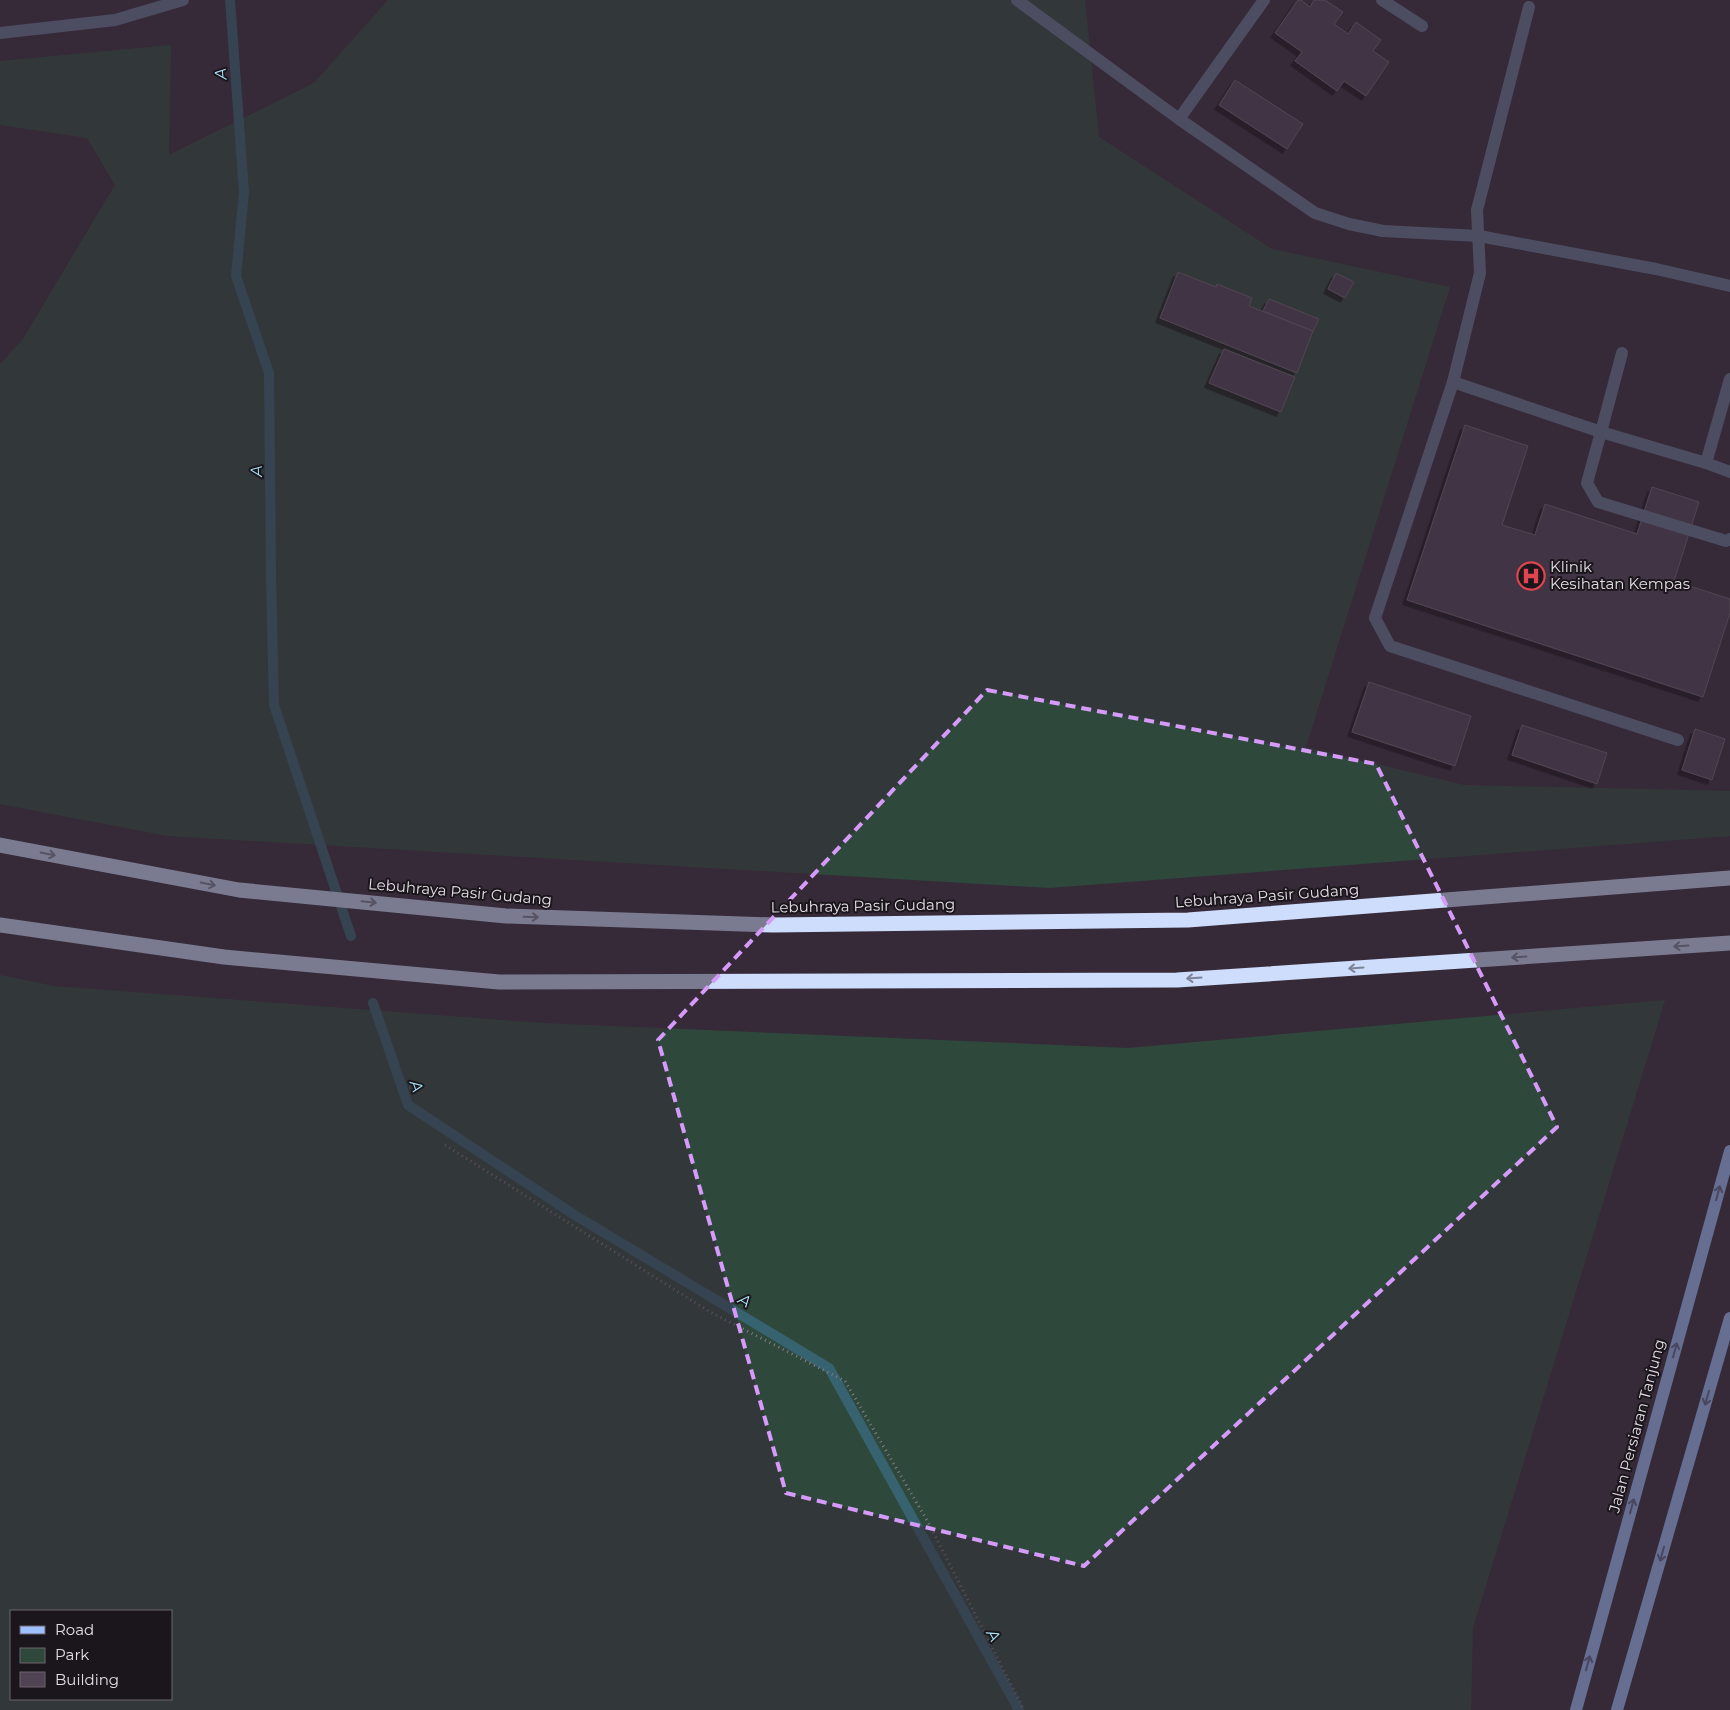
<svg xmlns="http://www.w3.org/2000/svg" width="1730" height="1710" viewBox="0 0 1730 1710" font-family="Montserrat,sans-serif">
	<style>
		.green { fill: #2e493b; fill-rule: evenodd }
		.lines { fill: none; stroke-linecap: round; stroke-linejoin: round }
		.stream { stroke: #376270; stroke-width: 10 }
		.building { fill: #504353; stroke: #716474; filter: url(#shadow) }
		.path { stroke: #867b88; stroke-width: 3; stroke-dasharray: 1 4; stroke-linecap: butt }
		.minor { stroke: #687896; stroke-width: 12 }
		.major { stroke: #9fc0ff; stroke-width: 12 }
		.highway { stroke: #cdddfb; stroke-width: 15 }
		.oneway { stroke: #7d8397 }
		.oneway2 { stroke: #5d6a8e }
		.marked { fill: none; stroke: #d69bfa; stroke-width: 4; stroke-dasharray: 10 6; stroke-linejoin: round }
		.labels { text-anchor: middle; stroke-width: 4; stroke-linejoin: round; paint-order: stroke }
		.poi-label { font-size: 15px; fill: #e5dde6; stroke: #1b151c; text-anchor: start }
		.street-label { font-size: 15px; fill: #e5dde6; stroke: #1b151c }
		.water-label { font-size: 16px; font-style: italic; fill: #a8e4f8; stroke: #1b151c }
	</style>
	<defs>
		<filter id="shadow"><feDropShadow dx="-4.5" dy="4.5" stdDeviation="0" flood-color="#0009"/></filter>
	</defs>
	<rect width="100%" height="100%" fill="#362a39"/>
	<g class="green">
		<path d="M388 0H1085L1099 137 1272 249 1450 287 1306 747 1464 785 1730 791V836L1049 888 168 836 0 804V364L23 339 115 185 87 138 0 125V61L171 45 169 155 314 83Z"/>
		<path d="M0 975 54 986 542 1023 1128 1048 1665 1000 1473 1628 1471 1710H0ZM171 1611V1699H11V1611Z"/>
	</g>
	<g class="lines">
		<g class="stream">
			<path d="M230 0 244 192 236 276 269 373 271 577 274 705 351 936"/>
			<path d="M373 1003 408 1105 573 1214 829 1368 1019 1710"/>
		</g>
	</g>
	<g class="building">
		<path d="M1298 0H1301L1310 7 1314 0H1325L1343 12 1334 24 1348 34 1356 22 1381 40 1373 51 1389 62 1366 96 1344 81 1337 91 1295 61 1302 52 1275 33Z"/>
		<path d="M1235 80 1303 124 1287 149 1219 105Z"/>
		<path d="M1178 272 1216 287 1217 284 1252 298 1249 306 1313 331 1297 373 1160 318Z"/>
		<path d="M1336 273 1354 282 1345 298 1328 289Z"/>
		<path d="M1269 299 1319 319 1313 331 1263 311Z"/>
		<path d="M1224 349 1295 377 1281 412 1209 383Z"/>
		<path d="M1465 425 1528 446 1502 525 1535 535 1545 504 1637 534 1652 487 1699 502 1674 581 1730 599V613L1703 697 1407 600Z"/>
		<path d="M1369 682 1471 716 1455 766 1352 732Z"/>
		<path d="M1522 725 1607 753 1597 784 1512 755Z"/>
		<path d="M1695 729 1725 739 1712 780 1682 770Z"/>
	</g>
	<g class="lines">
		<path class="path" d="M445 1145 710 1312 845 1381 928 1522 1024 1710"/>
		<g class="minor">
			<path d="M1017 0 1179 119 1315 213 1349 224 1383 231 1479 236 1656 269 1730 286"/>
			<path d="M1382 0 1422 26"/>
			<path d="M1529 7 1477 210 1480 273 1453 382 1375 618 1390 646 1678 740"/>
			<path d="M0 33 115 20 183 0"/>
			<path d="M1179 119 1264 0"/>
			<path d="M1622 353 1601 432 1706 463"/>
			<path d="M1730 379 1706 463 1730 472"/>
			<path d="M1453 382 1601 432 1587 483 1598 502 1726 541 1730 539"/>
		</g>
		<g class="major">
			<path d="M1576 1710 1730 1151"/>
			<path d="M1617 1710 1730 1318"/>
		</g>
		<g class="highway">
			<path d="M0 845 239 890 506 916 773 925 1188 920 1730 878"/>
			<path d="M0 925 224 957 499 982 1177 980 1730 943"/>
		</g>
	</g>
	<defs><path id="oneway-shaft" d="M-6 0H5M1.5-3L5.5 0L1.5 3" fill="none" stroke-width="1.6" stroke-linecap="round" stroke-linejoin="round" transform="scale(1.25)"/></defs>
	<g class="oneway">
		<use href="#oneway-shaft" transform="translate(48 854) rotate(11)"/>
		<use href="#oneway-shaft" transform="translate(208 884) rotate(11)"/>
		<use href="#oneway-shaft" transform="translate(369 902) rotate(6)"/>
		<use href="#oneway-shaft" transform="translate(531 917) rotate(2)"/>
		<use href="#oneway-shaft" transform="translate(1681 946) rotate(176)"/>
		<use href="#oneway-shaft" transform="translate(1519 957) rotate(176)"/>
		<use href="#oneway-shaft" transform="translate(1356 968) rotate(176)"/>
		<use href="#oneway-shaft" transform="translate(1194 978) rotate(176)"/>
	</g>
	<g class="oneway2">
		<use href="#oneway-shaft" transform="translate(1718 1193) rotate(-75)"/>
		<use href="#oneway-shaft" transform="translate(1675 1350) rotate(-75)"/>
		<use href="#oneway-shaft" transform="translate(1707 1398) rotate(106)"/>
		<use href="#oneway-shaft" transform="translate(1632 1506) rotate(-75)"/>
		<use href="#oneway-shaft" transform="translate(1662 1554) rotate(106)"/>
		<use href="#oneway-shaft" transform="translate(1588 1663) rotate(-75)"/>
	</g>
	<path d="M0 0H1730V1710H0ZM987 690 1376 764 1557 1127 1084 1566 786 1493 658 1040Z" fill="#362a39" fill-opacity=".55" fill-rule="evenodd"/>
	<path class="marked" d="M987 690 1376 764 1557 1127 1084 1566 786 1493 658 1040Z"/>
	<defs>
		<g id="hospital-ring" transform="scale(1.4375)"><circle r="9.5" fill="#1b151c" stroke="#e0444e" stroke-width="1.5"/><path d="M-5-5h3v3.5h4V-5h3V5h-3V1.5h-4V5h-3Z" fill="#e0444e"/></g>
	</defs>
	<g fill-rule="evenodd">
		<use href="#hospital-ring" x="1531" y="576"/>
	</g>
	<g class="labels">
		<g class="poi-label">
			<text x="1550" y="572">Klinik<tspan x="1550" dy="17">Kesihatan Kempas</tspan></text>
		</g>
		<g class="street-label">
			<text transform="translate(460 892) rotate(5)" y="5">Lebuhraya Pasir Gudang</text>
			<text transform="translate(1267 896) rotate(-4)" y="5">Lebuhraya Pasir Gudang</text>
			<text transform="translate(863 906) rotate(-1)" y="5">Lebuhraya Pasir Gudang</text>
			<text transform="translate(1637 1426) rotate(-75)" y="5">Jalan Persiaran Tanjung</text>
		</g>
		<g class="water-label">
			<text transform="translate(220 74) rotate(-94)" y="6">A</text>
			<text transform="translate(256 471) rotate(-91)" y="6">A</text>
			<text transform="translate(417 1086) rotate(71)" y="6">A</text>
			<text transform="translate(745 1300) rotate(31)" y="6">A</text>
			<text transform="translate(994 1635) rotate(61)" y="6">A</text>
		</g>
	</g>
	<rect x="10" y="1610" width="162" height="90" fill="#1b151c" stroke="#6c656d"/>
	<rect x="20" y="1626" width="25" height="8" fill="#9fc0ff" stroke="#6c656d"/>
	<text x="55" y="1635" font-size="15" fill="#e5dde6">Road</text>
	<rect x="20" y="1648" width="25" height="15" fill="#2e493b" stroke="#6c656d"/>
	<text x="55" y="1660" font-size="15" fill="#e5dde6">Park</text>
	<rect x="20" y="1672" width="25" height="15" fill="#504353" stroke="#6c656d"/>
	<text x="55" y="1685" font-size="15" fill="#e5dde6">Building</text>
</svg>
